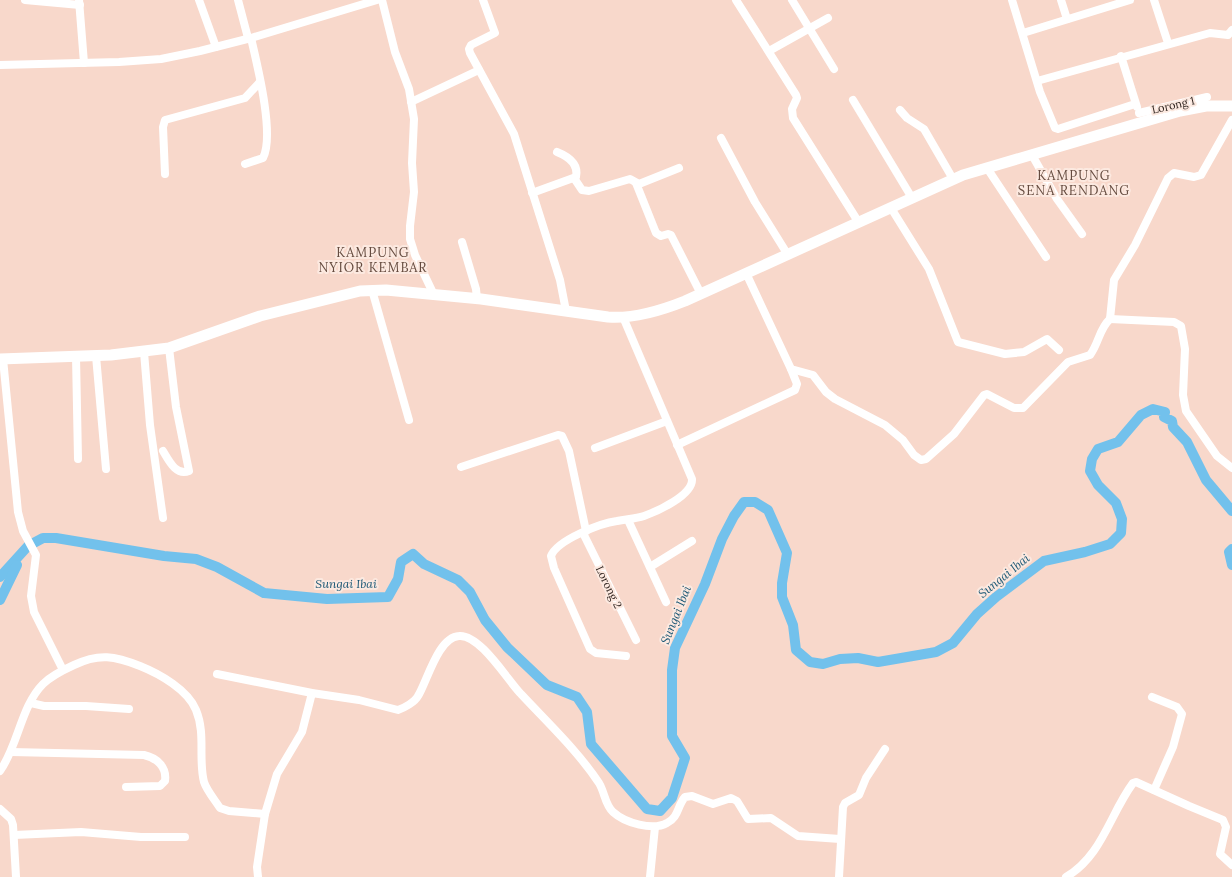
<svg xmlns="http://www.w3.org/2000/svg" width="1232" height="877" viewBox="0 0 1232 877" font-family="Lora,serif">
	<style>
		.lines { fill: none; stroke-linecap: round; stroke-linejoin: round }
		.river { stroke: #72c1ec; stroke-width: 10 }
		.minor { stroke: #fff; stroke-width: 8 }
		.major { stroke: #fff; stroke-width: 11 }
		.labels { text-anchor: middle; stroke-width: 4; stroke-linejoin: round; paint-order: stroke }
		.street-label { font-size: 11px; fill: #281d18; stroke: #fce9e0 }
		.water-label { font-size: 12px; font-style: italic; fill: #195674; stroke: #fce9e0 }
		.quarter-label { font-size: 13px; letter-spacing: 1px; fill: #654b3f; stroke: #fce9e0 }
	</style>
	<rect width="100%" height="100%" fill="#f8d8cb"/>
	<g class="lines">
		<g class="river">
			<path d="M1232 549 1229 552 1232 565"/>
			<path d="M0 577 28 546 43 538H56L164 556 196 559 217 567 264 593 327 599 388 597 398 579 401 562 413 554 424 564 458 580 470 592 485 620 507 647 547 685 577 697 587 712 591 744 647 809 660 811 672 798 685 758 672 736V670L675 648 705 584 722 539 734 516 744 502H755L768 510 787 553 782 583V597L793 625 796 650 810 662 823 664 840 659 858 658 878 662 936 652 953 643 977 614 996 597 1044 561 1085 552 1110 544 1121 533 1122 519 1116 503 1098 485 1090 471 1092 459 1098 449 1118 442 1141 415 1153 409 1165 412 1164 417 1172 421 1173 427 1187 442 1206 480 1232 511"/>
			<path d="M0 600 17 565"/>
		</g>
		<g class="minor">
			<path d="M25 0 80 5"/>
			<path d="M79 0 84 63"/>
			<path d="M199 0 216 47"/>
			<path d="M238 0 248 38"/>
			<path d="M382 0 395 52 409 89 414 119 412 163 414 192 410 226V239L415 255 434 295"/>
			<path d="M483 0 495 33 471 45 469 49 470 53 514 134 560 280 566 311"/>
			<path d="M736 0 796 95 797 98 792 109 793 118 859 223"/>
			<path d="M792 0 834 69"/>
			<path d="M1012 0 1040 92 1055 128 1058 129 1135 104"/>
			<path d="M1061 0 1067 19"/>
			<path d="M1154 0 1168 43"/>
			<path d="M1023 33 1130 0"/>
			<path d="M769 51 828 18"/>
			<path d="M1121 56 1137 107"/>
			<path d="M0 65 119 62 161 59 200 51 251 38 377 0"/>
			<path d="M1037 81 1210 33 1228 35 1232 30"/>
			<path d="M853 100 912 198"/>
			<path d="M411 102 479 70"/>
			<path d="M900 110 907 118 924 129 953 179"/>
			<path d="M1139 113 1207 97"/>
			<path d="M721 138 755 202 788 255"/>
			<path d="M1032 155 1057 199 1082 234"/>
			<path d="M245 164 263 158C275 135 257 64 251 38"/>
			<path d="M987 168 1046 257"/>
			<path d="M165 174 163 127 165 120 245 98 260 82"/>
			<path d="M574 178 582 190 589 191 630 179 639 184 679 168"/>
			<path d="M636 183 656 233 661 236 668 234 671 235 701 294"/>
			<path d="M532 193 576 177C579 163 567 156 557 152"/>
			<path d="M891 208 929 269 958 342 1005 354 1024 352 1047 339 1059 350"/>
			<path d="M462 242 476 289 477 299"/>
			<path d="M746 273 791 369 813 375 826 392 835 399 885 425 903 440 914 455 921 460 926 459 954 434 984 395 987 394 1014 408H1023L1068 362 1090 355C1099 343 1099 329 1110 319"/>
			<path d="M372 290 409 420"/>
			<path d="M623 317 692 479C693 495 658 511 644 516 635 519 626 519 617 521 601 523 557 540 551 556L554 568 590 649 596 653 626 656"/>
			<path d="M1110 319 1114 280 1135 245 1168 178 1174 173 1194 177 1201 175 1232 120"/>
			<path d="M1110 319 1174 322 1181 326 1185 349 1183 395 1186 411 1217 456 1232 468"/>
			<path d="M144 352 150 425 163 518"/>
			<path d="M76 356 78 459"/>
			<path d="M96 356 106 469"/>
			<path d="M3 359 18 512 23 531 36 555 31 596 34 612 63 670"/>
			<path d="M677 445 795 390 797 384 791 369"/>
			<path d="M595 448 667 421"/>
			<path d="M163 451C169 461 176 476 189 471L176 407 169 348"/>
			<path d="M461 467 558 435 562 436 569 451 586 531"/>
			<path d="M628 520 666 602"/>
			<path d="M583 533 636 640"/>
			<path d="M650 567 692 541"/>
			<path d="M217 674 312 693 359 700 398 710C404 708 415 702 418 696 427 682 438 637 459 636 480 634 508 681 521 694 548 723 577 750 599 783 605 793 605 805 613 812 625 823 653 831 667 823 679 817 677 806 685 797L692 796 713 804 731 798 737 801 748 819 771 818 798 836 840 839"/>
			<path d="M1152 697 1177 707 1182 714 1173 747 1154 790"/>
			<path d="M31 703 44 706H86L129 709"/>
			<path d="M11 752 144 755C157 758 167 767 165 781L160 786 126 787"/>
			<path d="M0 771C18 746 21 706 43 684 51 676 63 670 74 665 99 653 115 656 140 666 160 674 188 690 196 710 206 734 198 759 204 782 207 791 215 800 220 808L229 811 265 814"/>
			<path d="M0 809 11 819 13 825 16 877"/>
			<path d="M14 835 81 832 141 837H185"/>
			<path d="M258 877 257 867 265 814 277 774 302 732 312 693"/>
			<path d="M650 877 655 827"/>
			<path d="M839 877 843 807 845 803 859 795 866 778 885 749"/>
			<path d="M1066 877C1102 856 1110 814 1133 783L1136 782 1189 806 1223 820 1226 827 1220 854 1232 865"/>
		</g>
		<path class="major" d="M0 359 111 355 169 348 260 316 360 291 386 290 481 299 608 317C634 319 660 311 685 301L963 175 1180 111 1206 106H1232"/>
	</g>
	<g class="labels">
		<g class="street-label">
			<text transform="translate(1173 105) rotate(-13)" y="4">Lorong 1</text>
			<text transform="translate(609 587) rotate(64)" y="4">Lorong 2</text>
		</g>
		<g class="water-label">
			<text transform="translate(1004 576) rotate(-39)" y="4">Sungai Ibai</text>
			<text x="346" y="588">Sungai Ibai</text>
			<text transform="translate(676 615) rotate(-68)" y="4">Sungai Ibai</text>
		</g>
		<g class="quarter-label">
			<text x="1074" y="180">KAMPUNG<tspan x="1074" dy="15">SENA RENDANG</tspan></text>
			<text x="373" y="257">KAMPUNG<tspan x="373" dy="15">NYIOR KEMBAR</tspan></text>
		</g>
	</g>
</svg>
